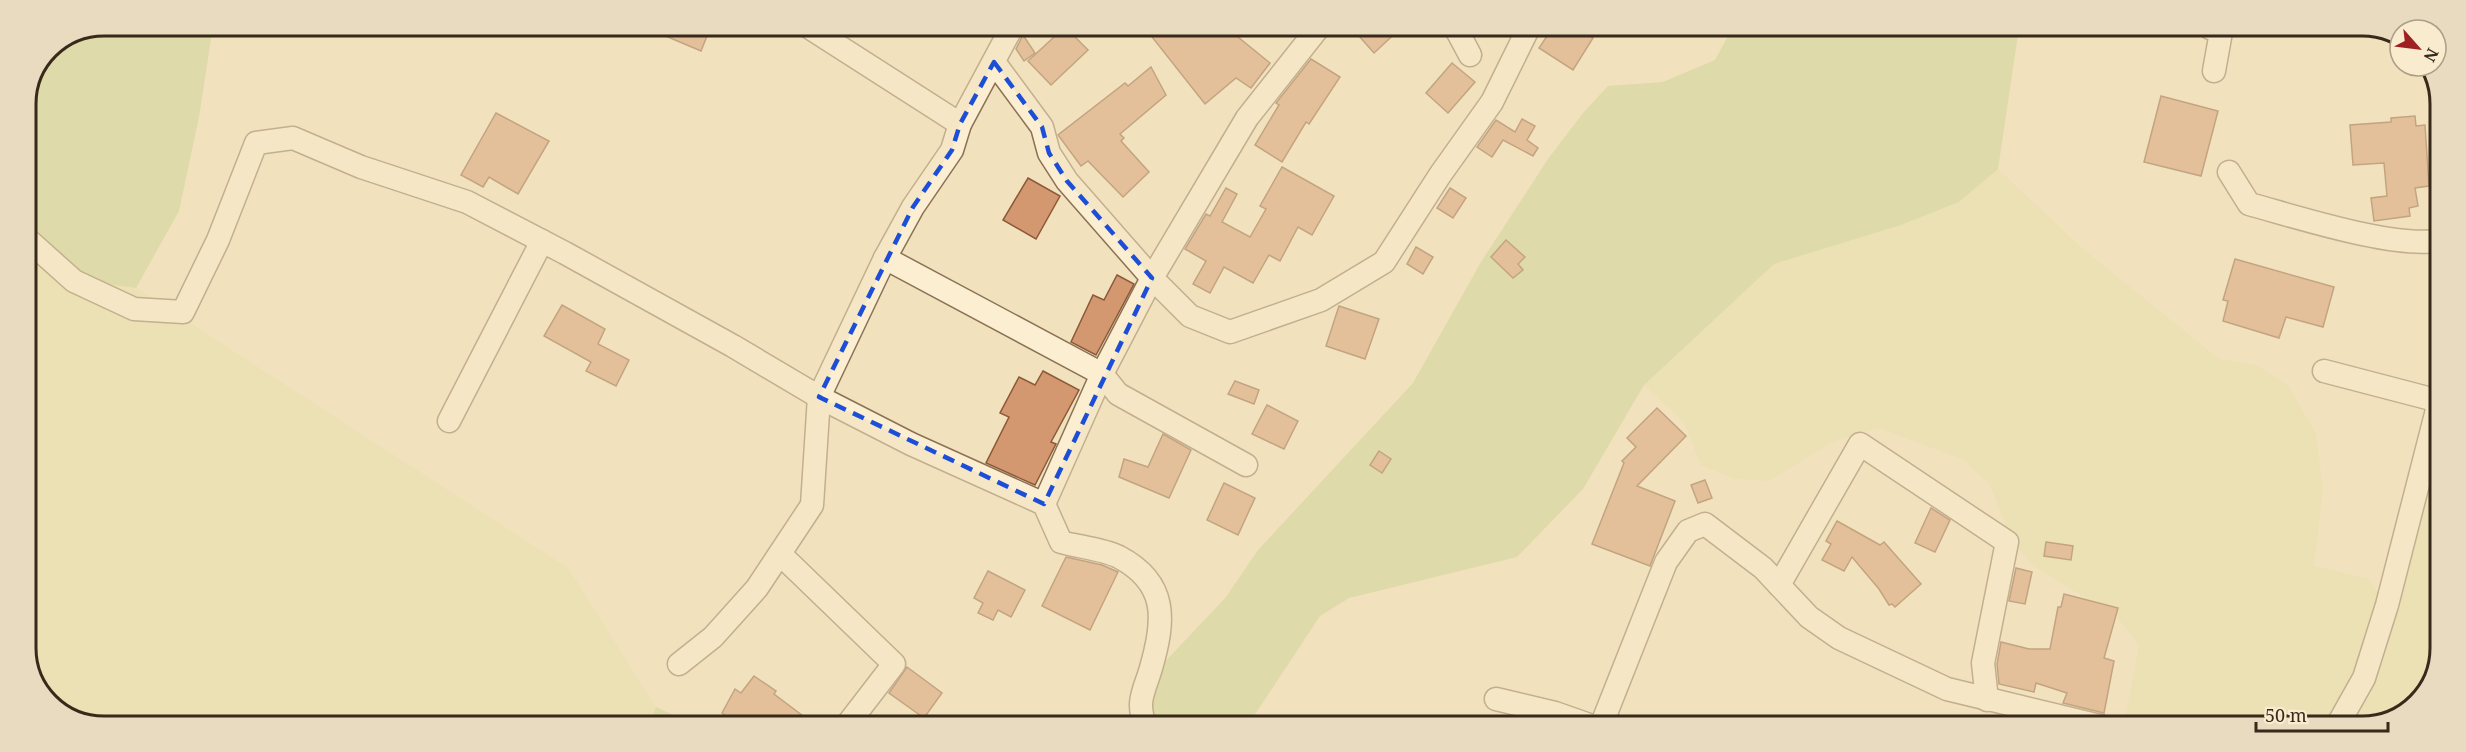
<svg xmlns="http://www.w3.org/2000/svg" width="2466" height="752" viewBox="0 0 2466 752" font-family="'Noto Serif',serif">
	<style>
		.farmland { fill: #e7ddaa }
		.green { fill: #c9d091 }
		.building { fill: #d39870; stroke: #8c5939; stroke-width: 1.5 }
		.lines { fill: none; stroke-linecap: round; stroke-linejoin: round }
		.minor-casing { stroke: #8b7155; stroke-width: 25 }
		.minor { stroke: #fbeed1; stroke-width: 22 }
		.marked { fill: none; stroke: #1d4ed8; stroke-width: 4.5; stroke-dasharray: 12 8; stroke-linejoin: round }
		.rim { fill: none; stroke: #39291b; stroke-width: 3 }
	</style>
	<rect width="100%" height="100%" fill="#f1e1bd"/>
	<g class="farmland">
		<path d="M1998 169 2083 249 2219 359 2256 365 2288 385 2316 434 2323 489 2314 566 2368 579 2387 604 2439 402 2438 669 2410 710 2362 726H2124L2139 645 2117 617 2033 566 2010 537 1990 485 1964 460 1879 428 1834 441 1769 481 1735 479 1701 465 1684 422 1644 385 1774 264 1901 225 1959 202Z"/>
		<path d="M26 224 39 258 84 281 136 288 568 568 656 707 650 724H83L42 696 26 653Z"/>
	</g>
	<g class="green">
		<path d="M104 26H213L199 117 179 211 136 288 84 281 39 258 26 224V104L49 48Z"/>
		<path d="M1733 27 2019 28 1998 169 1959 202 1901 225 1774 264 1644 385 1583 489 1517 557 1349 598 1320 616 1248 725H1130L1160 667 1226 597 1258 550 1413 383 1481 262 1548 159 1583 113 1608 86 1663 82 1715 60Z"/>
		<path d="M656 707 693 724H650Z"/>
	</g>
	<g class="building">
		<path d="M642 26H711L701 51Z"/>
		<path d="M1065 27 1088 50 1051 85 1028 61Z"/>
		<path d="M1166 27H1254L1238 37 1270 63 1251 88 1236 78 1205 104 1152 37Z"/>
		<path d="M1351 27H1402L1374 53Z"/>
		<path d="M1553 27H1576L1593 38 1573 70 1539 48Z"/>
		<path d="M1023 35 1035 53 1024 61 1016 49Z"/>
		<path d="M1311 59 1340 77 1309 124 1306 122 1282 162 1255 145 1279 105 1276 103Z"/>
		<path d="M1452 63 1475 82 1448 113 1426 93Z"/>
		<path d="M1151 67 1166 95 1120 134 1124 138 1121 141 1149 172 1123 197 1088 161 1081 166 1058 135 1125 83 1128 86Z"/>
		<path d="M2161 96 2218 111 2201 176 2144 162Z"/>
		<path d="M496 113 549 141 518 194 489 177 483 187 461 175Z"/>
		<path d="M2415 116 2416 126 2425 125 2429 186 2415 188 2418 206 2409 208 2410 216 2374 221 2371 198 2387 196 2384 163 2353 165 2350 125 2391 122V118Z"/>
		<path d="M1522 119 1535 126 1527 140 1538 148 1533 156 1503 140 1492 157 1477 147 1496 120 1515 132Z"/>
		<path d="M1282 167 1334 196 1312 235 1298 227 1280 261 1269 255 1253 283 1224 267 1210 293 1193 284 1206 261 1185 249 1206 214 1210 216 1226 188 1237 194 1222 222 1250 237 1266 209 1260 206Z"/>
		<path d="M1028 178 1060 196 1036 239 1003 220Z"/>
		<path d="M1450 188 1466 198 1453 218 1437 208Z"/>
		<path d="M1506 240 1525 257 1518 264 1523 270 1513 278 1491 257Z"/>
		<path d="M1416 247 1433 257 1423 274 1407 264Z"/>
		<path d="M2235 259 2334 287 2323 327 2286 317 2279 338 2223 321 2228 301 2223 300Z"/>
		<path d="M1117 275 1134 284 1096 355 1071 342 1093 295 1104 300Z"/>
		<path d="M562 305 605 329 598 344 629 360 616 386 586 371 591 362 544 336Z"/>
		<path d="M1339 306 1379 319 1365 359 1326 346Z"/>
		<path d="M1043 371 1079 390 1051 442 1056 444 1035 485 986 463 1009 417 1000 413 1019 377 1035 385Z"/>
		<path d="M1235 381 1259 390 1254 404 1228 394Z"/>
		<path d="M1267 405 1298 421 1284 449 1252 434Z"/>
		<path d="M1657 408 1686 436 1637 486 1675 501 1650 566 1592 544 1624 463 1622 461 1636 447 1627 438Z"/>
		<path d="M1163 434 1191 450 1169 498 1119 477 1124 459 1148 467Z"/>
		<path d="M1379 451 1391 459 1382 473 1370 465Z"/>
		<path d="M1705 480 1712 498 1698 503 1691 485Z"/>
		<path d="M1224 483 1255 498 1238 535 1207 520Z"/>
		<path d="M1931 508 1950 520 1935 552 1915 543Z"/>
		<path d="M1837 521 1880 545 1884 542 1921 584 1895 607 1892 604 1889 605 1879 589 1852 557 1844 571 1822 560 1831 544 1826 541Z"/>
		<path d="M2046 542 2073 546 2071 560 2044 556Z"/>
		<path d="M1066 557 1102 565 1118 572 1090 630 1042 606Z"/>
		<path d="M2016 568 2032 572 2025 604 2009 601Z"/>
		<path d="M988 571 1025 590 1011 617 998 610 993 620 978 613 983 603 974 598Z"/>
		<path d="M2064 594 2118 608 2104 658 2114 661 2104 713 2063 703 2067 693 2036 683 2034 692 1999 684 1997 664 2001 642 2029 649H2050L2058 607H2061Z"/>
		<path d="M907 667 942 693 924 718 889 693Z"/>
		<path d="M754 676 776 691 774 694 815 725H739L722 713 735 689 741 693Z"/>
	</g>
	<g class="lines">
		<g class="minor-casing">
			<g id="minor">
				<path d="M807 26 960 124"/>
				<path d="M1455 27 1470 55"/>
				<path d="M2210 28 2221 32 2214 71"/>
				<path d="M994 62 1042 127 1049 153 1067 181 1152 278 1190 316 1230 332 1321 300 1384 262 1440 175 1492 102 1529 27"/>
				<path d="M2229 172 2249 204C2294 216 2398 250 2440 240"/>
				<path d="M26 238 74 281 134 309 183 312 218 240 256 143 293 138 361 167 467 202 565 253 733 346 819 397 911 444 1044 504 1061 542C1079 547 1103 549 1119 557 1168 583 1165 620 1151 668 1144 692 1136 701 1145 725"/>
				<path d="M885 258 1102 374 1118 394 1246 465"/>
				<path d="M2324 371 2439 401"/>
				<path d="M449 421 542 241"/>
				<path d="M1044 504 1102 374 1152 278 1247 118 1319 27"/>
				<path d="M780 554 894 664 847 725"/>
				<path d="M1779 585 1860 444 2007 542 1983 663 1987 700"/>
				<path d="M679 664 713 637 757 588 812 505 819 397 885 258 913 207 952 150 960 124 1012 27"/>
				<path d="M1496 699 1555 713 1592 726"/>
				<path d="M1601 726 1666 562 1688 531 1705 524 1763 568 1809 617 1839 638 1947 689 2100 726"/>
				<path d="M2337 726 2364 678 2387 605 2439 402"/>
			</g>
		</g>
		<use href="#minor" class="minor"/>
	</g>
	<path d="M0 0H2466V752H0ZM994 62 1042 127 1049 153 1067 181 1152 278 1044 504 819 397 913 207 952 150 960 124Z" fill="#f1e1bd" fill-opacity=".55" fill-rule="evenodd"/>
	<path class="marked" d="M994 62 1042 127 1049 153 1067 181 1152 278 1044 504 819 397 913 207 952 150 960 124Z"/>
	<path d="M0 0H2466V752H0ZM104 36H2362A68 68 0 0 1 2430 104V648A68 68 0 0 1 2362 716H104A68 68 0 0 1 36 648V104A68 68 0 0 1 104 36Z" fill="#e9dbc0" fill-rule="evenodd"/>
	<path class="rim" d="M104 36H2362A68 68 0 0 1 2430 104V648A68 68 0 0 1 2362 716H104A68 68 0 0 1 36 648V104A68 68 0 0 1 104 36Z"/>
	<g transform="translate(2418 48) rotate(118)"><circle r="28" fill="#f8ebce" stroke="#ac9d86" stroke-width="1.5"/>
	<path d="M0-4.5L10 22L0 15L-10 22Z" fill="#9e2023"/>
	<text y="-9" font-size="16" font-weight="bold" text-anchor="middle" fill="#39291b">N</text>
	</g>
	<path d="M2256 722v9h132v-9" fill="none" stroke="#39291b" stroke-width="3"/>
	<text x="2265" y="722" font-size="18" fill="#39291b" stroke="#f8ebce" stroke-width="4.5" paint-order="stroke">50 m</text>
</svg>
